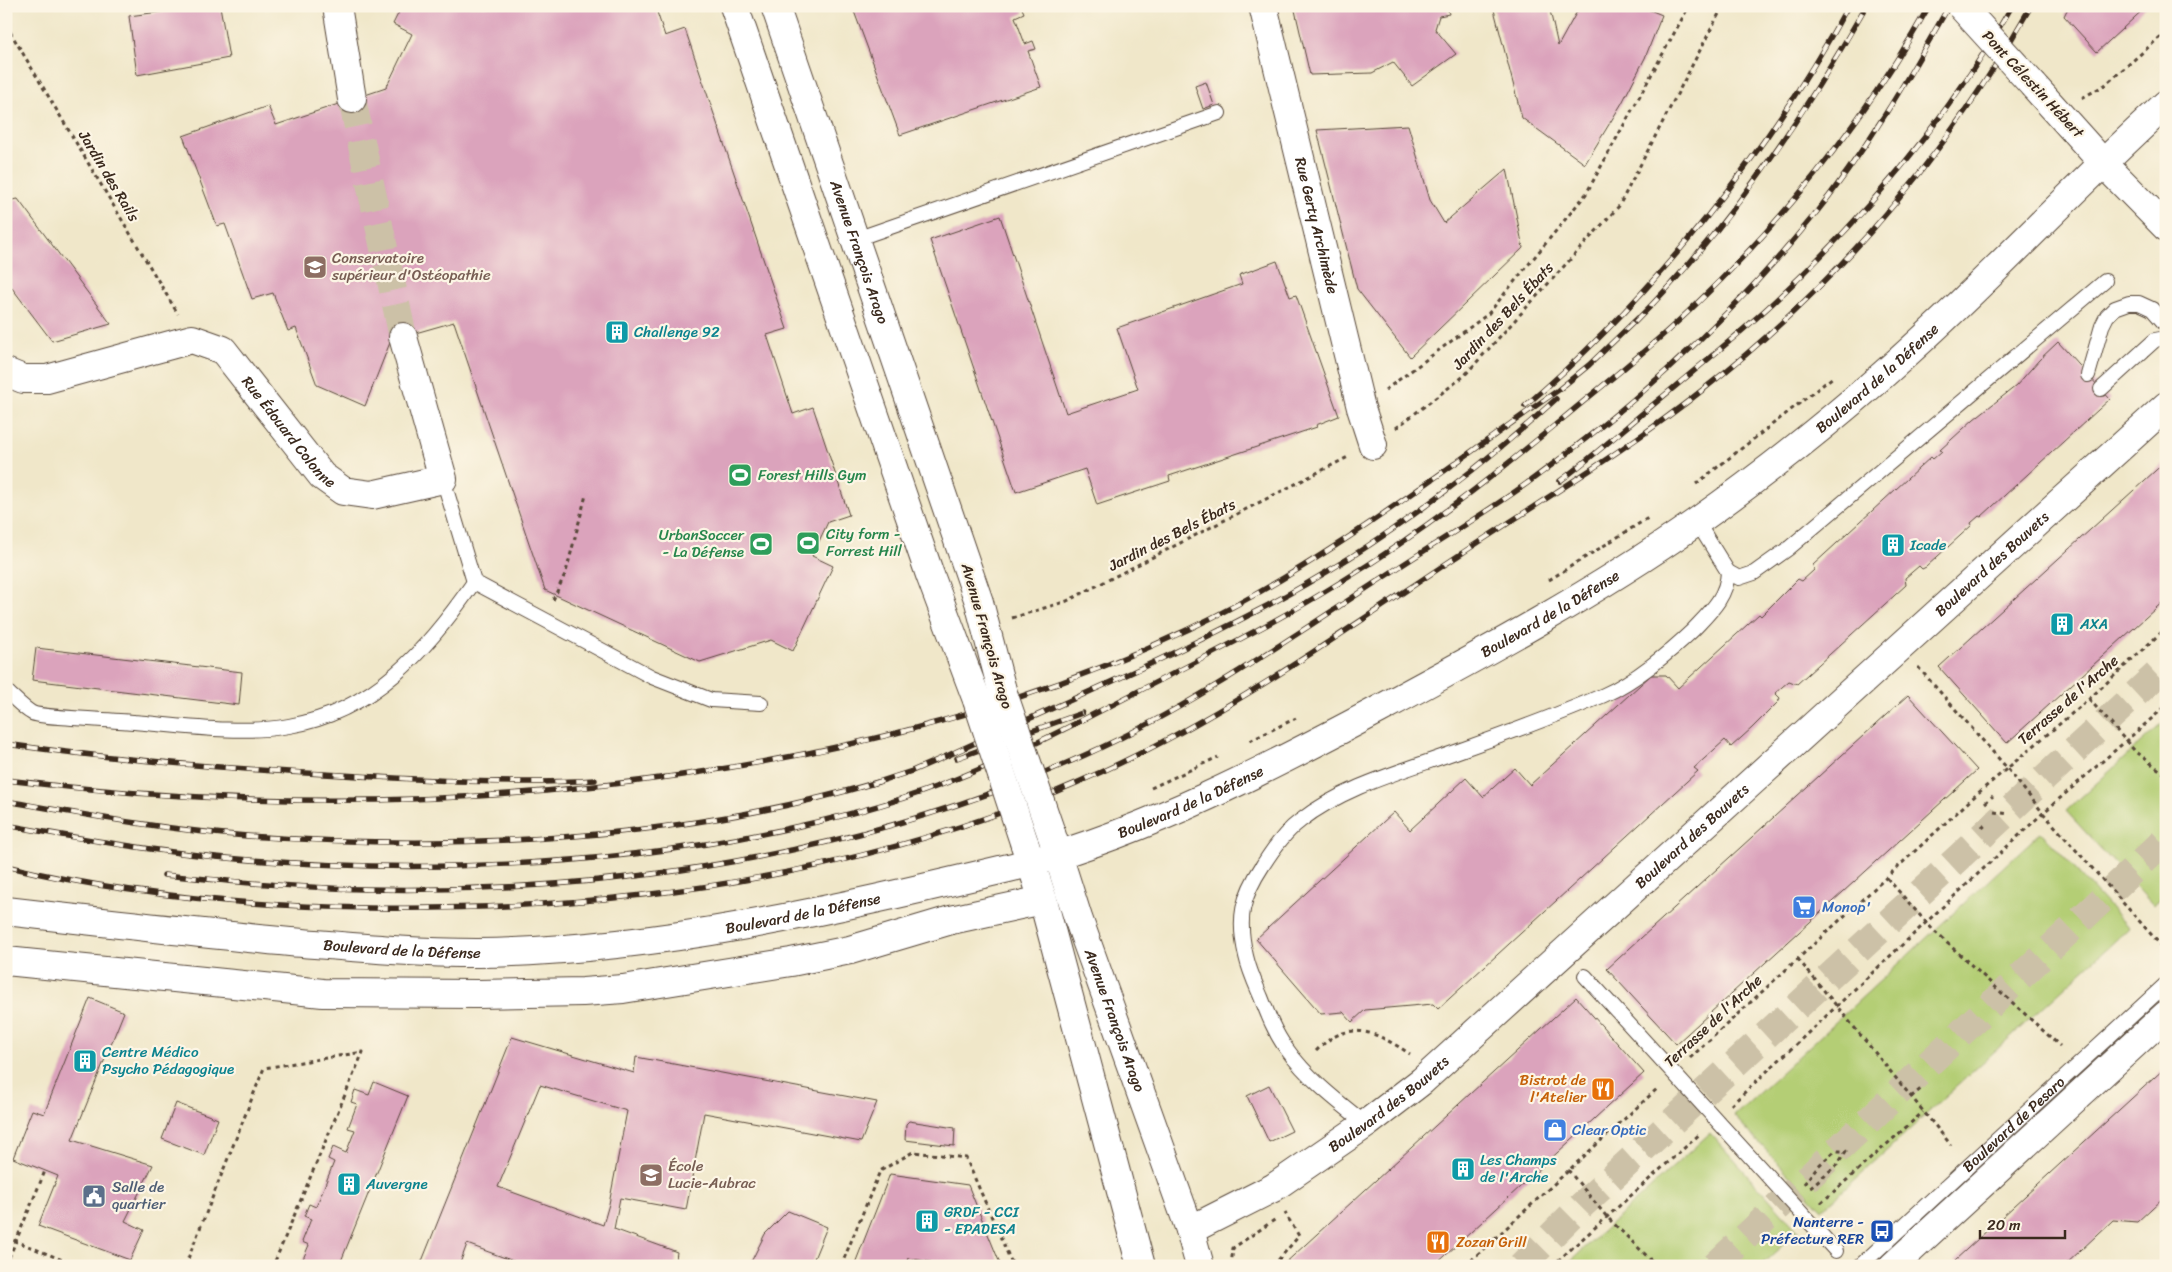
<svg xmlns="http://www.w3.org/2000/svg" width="2172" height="1272" viewBox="0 0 2172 1272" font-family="Sriracha,sans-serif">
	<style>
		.green { fill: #b4ce74; stroke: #787c49 }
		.building { fill: #dba3bc; fill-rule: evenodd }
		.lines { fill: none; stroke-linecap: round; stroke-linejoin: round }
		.street-tunnel { stroke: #ccc1a7; stroke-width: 28; stroke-dasharray: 28 14; stroke-linecap: butt }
		.highway-tunnel { stroke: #ccc1a7; stroke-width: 28; stroke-dasharray: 28 14; stroke-linecap: butt }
		.lane-casing { stroke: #564638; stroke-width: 16 }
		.street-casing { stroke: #564638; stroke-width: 30 }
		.secondary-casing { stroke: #564638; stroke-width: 30 }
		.primary-casing { stroke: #564638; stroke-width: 30 }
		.highway-casing { stroke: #564638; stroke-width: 30 }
		.path { stroke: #564638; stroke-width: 3; stroke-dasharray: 4 4; stroke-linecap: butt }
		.lane { stroke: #fff; stroke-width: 14 }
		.street { stroke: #fff; stroke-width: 28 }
		.secondary { stroke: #fff; stroke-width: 28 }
		.primary { stroke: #fff; stroke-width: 28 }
		.highway { stroke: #fff; stroke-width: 28 }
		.rail-casing { stroke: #3b2a1e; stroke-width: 5.5 }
		.rail { stroke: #fcf5e5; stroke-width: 4; stroke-dasharray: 11; stroke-linecap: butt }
		.street-bridge-casing { stroke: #564638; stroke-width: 30; stroke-linecap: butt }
		.secondary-bridge-casing { stroke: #564638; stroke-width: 30; stroke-linecap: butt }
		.street-bridge { stroke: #fff; stroke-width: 28 }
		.secondary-bridge { stroke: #fff; stroke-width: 28 }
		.labels { text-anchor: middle; stroke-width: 4.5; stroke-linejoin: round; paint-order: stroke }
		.street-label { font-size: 15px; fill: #3b2a1e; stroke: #fcf5e5 }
		.education-label { font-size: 15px; fill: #785e54; stroke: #fcf5e5; text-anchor: start }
		.culture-label { font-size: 15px; fill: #0d838f; stroke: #fcf5e5; text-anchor: start }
		.leisure-label { font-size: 15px; fill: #27864d; stroke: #fcf5e5; text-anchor: start }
		.shop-label { font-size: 15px; fill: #366cbe; stroke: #fcf5e5; text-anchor: start }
		.food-label { font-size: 15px; fill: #c56008; stroke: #fcf5e5; text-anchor: end }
		.service-label { font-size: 15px; fill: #4e5e75; stroke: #fcf5e5; text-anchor: start }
		.transit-label { font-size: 15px; fill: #164399; stroke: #fcf5e5; text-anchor: end }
	</style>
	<rect width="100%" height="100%" fill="#fcf5e5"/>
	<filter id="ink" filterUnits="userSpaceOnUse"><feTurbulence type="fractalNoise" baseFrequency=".02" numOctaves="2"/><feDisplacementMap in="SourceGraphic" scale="10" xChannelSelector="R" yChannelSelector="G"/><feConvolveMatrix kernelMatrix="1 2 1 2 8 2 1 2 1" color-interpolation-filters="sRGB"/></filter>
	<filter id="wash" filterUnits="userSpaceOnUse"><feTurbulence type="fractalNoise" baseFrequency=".0096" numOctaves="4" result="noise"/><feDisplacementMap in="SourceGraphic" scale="20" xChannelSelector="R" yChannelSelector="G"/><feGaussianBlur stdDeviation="1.12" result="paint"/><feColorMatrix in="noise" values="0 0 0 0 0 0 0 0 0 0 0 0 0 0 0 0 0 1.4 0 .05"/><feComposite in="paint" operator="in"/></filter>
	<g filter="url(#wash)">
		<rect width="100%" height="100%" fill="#f0e7c9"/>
		<g class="green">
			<path d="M2166 720V894L2153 905 2066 811Z"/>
			<path d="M2041 832 2129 928 1822 1210 1734 1116Z"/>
			<path d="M1710 1133 1798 1231 1760 1266H1565Z"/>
		</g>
		<g id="blocks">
			<g class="building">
				<path d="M204 6H220L229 58 137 75 129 16Z"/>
				<path d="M402 6H655L665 36 685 29 787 329 767 335 793 414 813 407 849 515 828 522 812 556 833 566 793 651 771 640 700 662 545 590 454 322 391 340 365 406 317 385 296 328 288 331 273 293 252 299 225 224 217 226 183 136 268 106 276 125 386 88 412 34 393 24Z"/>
				<path d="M852 6H1021L1024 13 1015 17 1025 44 1033 41 1036 49 1028 51 1041 87 900 135Z"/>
				<path d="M1294 6H1447L1449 14 1439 16 1435 29 1456 54 1412 86 1393 62 1372 73 1310 75Z"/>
				<path d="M1493 6H1549L1558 46 1580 6H1640L1662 15 1645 58 1622 103 1585 164 1522 118Z"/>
				<path d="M2069 6H2147L2097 52 2064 16Z"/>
				<path d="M1206 82 1214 105 1203 109 1195 86Z"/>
				<path d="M1408 125 1430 200 1444 223 1507 169 1523 248 1410 357 1357 289 1317 130Z"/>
				<path d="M18 199 111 324 52 341 6 280V201Z"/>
				<path d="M1000 216 1066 413 1138 389 1117 328 1242 284 1239 275 1277 261 1290 297 1296 295 1339 416 1316 425 1317 427 1169 476 1170 481 1097 505 1085 469 1016 492 930 240Z"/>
				<path d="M2058 342 2110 399 1981 517 1979 516 1971 523 1972 525 1926 567 1922 569 1919 566 1905 578 1906 585 1797 684 1789 681 1775 693 1780 698 1778 702 1752 728 1731 747 1725 740 1694 768 1698 771 1438 1009 1433 1004 1365 1010 1352 1022 1343 1012 1321 1014 1256 939 1394 812 1410 830 1466 778 1483 797 1515 768 1530 785 1651 675H1666L1678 688 1759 614 1761 616 1798 579 1802 581 1814 570 1813 565 1931 457 1933 459 1942 451 1940 450 1974 419 2016 386 2039 360Z"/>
				<path d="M2166 461V599L2007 743 1939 667Z"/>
				<path d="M36 648 242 672 239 705 32 680Z"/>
				<path d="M1908 695 1977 770 1676 1044 1607 969Z"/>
				<path d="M1576 997 1644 1073 1434 1266H1282Z"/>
				<path d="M90 998 124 1012 72 1140 153 1165 125 1221 144 1230 130 1260 38 1226 58 1176 13 1158 32 1110 44 1114Z"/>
				<path d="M512 1037 634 1073 636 1057 877 1102 861 1142 704 1113 686 1210 620 1198 614 1229 677 1252 675 1266H527L467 1244 459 1266H420ZM540 1085 627 1111 609 1204 603 1225 498 1187Z"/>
				<path d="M2166 1067V1195L2137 1222 2113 1220 2064 1266H1960L1955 1260Z"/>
				<path d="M374 1082 408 1096 339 1266H300L309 1245 302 1242 311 1219 304 1216 309 1204 316 1207 334 1162 328 1159 333 1147 346 1153 355 1130 348 1128 357 1104 351 1102 355 1090 369 1095Z"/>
				<path d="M1269 1085 1292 1131 1269 1142 1247 1096Z"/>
				<path d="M176 1103 218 1119 204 1155 162 1139Z"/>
				<path d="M909 1121 955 1128 954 1146 905 1140 906 1124Z"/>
				<path d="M890 1174 968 1185 1001 1266H931V1262L908 1258 905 1266H854Z"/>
				<path d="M788 1211 827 1227 811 1266H749L765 1234Z"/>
				<path d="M286 1262 296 1266H284Z"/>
			</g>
		</g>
	</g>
	<g filter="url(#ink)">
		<use href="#blocks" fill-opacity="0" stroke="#564638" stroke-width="1"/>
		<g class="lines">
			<path class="street-tunnel" d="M352 99 403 337"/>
			<g class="highway-tunnel">
				<path d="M1521 1266 1581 1206 2166 666"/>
				<path d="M1715 1266 2166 839"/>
			</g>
			<g class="lane-casing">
				<g id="lane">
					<path d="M856 239 1219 113"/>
					<path d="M2088 375 2102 326 2107 316 2115 308 2129 303H2139L2152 309 2166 325"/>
					<path d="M2101 389 2155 340 2166 338"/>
					<path d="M443 479 474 582 652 677 711 700 761 703"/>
					<path d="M1697 522 1728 572 1739 578 1754 573 1789 548 2105 281"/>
					<path d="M6 691C14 698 23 708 32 713 42 718 117 720 134 722 182 726 241 735 289 726 373 712 428 649 474 582"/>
					<path d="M1585 976 1836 1251"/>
					<path d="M1366 1124C1337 1101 1307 1078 1286 1048 1275 1033 1268 1015 1261 997 1255 983 1249 970 1246 956 1237 918 1242 897 1263 865 1273 849 1285 832 1300 821 1346 785 1407 770 1461 750 1509 733 1558 715 1604 695 1634 682 1670 652 1693 630 1710 612 1727 597 1728 572"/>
					<path id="s1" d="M1860 1266 2166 984"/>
				</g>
			</g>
			<g class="street-casing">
				<g id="street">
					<path d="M337 6 352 99"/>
					<path id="s2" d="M1263 6 1361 408 1373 445"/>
					<path d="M2034 86 2104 164 2166 227"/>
					<path id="s3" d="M6 372 23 379H47L192 339 223 350 322 476 343 491 372 495 443 479 403 337"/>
				</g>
			</g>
			<g class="secondary-casing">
				<g id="secondary">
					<path d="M734 6 930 575 977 700"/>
					<path id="s4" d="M775 6 979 602 1002 690"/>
					<path id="s5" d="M1051 833 1078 918 1190 1230 1200 1266"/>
					<path d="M1024 842 1043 900 1141 1266"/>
					<path id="s6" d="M1190 1230 1273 1188 1366 1124 1422 1081 2166 406"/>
					<path d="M1893 1266 2166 1015"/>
				</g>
			</g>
			<g class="primary-casing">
				<g id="primary">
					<path id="s7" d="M1030 863C1152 829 1267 769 1378 710 1486 652 1595 593 1695 523 1760 477 1825 426 1885 373 1983 287 2070 191 2166 104"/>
				</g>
			</g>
			<g class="highway-casing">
				<g id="highway">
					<path id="s8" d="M6 911C101 922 196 933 290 942 352 947 415 953 477 953 665 951 848 906 1030 863"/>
					<path d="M6 961 323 993 477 994 583 992 623 989 791 962 850 950 951 920 1043 900"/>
				</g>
			</g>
			<g class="path">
				<path d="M6 25 178 314"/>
				<path d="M2082 98 2105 85 2166 32"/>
				<path d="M1385 390 1488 314 1586 194 1689 6"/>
				<path d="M1396 428 1464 376 1619 206 1723 6"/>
				<path d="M1696 484 1833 377"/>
				<path d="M1549 580 1648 518"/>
				<path d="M553 600 566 572 586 495"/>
				<path d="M1012 618 1067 601 1348 457"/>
				<path d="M1918 667 2007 768 2043 813 2166 951"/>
				<path d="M2089 699 2134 750 2166 775"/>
				<path d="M1250 741 1296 718"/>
				<path d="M1151 788 1218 757"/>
				<path d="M1985 803 1993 796"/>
				<path d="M1994 812 2009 814"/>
				<path d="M1982 825 1987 831"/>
				<path d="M1887 878 1934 931 2060 1046"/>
				<path d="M1798 959 1951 1145"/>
				<path d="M1316 1051C1348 1018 1375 1031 1410 1054"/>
				<path d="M1690 1058 1977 794 2089 699 2166 628"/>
				<path d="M1911 1097 1922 1088"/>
				<path d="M1731 1105 2043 813 2166 706"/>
				<path d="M1568 1170 1607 1217 1657 1266"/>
				<path d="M1804 1184 1817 1167 1835 1151H1846L1838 1164 1808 1189"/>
				<path d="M1821 1203 1923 1112"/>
				<path d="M6 1237 77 1266"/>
				<path d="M6 1265 45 1171"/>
				<path d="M185 1266 264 1068 363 1052 273 1266"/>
				<path d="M841 1266 880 1171 913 1152 966 1158 1013 1266"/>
				<path d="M1231 1266 1233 1248 1276 1219"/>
				<path d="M1273 1266 1299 1236 1285 1213"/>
				<path d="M1465 1266 1658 1088"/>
				<path d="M1552 1266 1701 1133"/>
			</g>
			<use href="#lane" class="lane"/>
			<use href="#street" class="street"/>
			<use href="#secondary" class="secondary"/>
			<use href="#primary" class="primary"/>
			<use href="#highway" class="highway"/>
			<g class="rail-casing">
				<g id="rail">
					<path d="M1635 322C1727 230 1802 119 1866 6"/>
					<path d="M1525 406C1650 300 1770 150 1848 6"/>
					<path d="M1560 481C1595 455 1627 426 1660 399 1699 366 1739 335 1775 301 1868 214 1949 117 2012 6"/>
					<path d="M6 744C117 760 230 769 342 775 426 780 511 785 595 780"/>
					<path d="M957 758 1082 713"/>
					<path d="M6 780C232 808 457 808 682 775 859 749 1027 706 1189 629 1323 565 1436 475 1557 391L1589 365 1638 318"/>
					<path d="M872 784 912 771 949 755C1051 708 1157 664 1257 611 1365 555 1466 481 1556 399"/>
					<path d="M6 801C86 815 166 830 247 836 454 851 678 841 878 782"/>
					<path d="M6 825C76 838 146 850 216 857 403 875 612 868 795 827 849 815 905 800 956 779 1018 754 1078 722 1137 692 1207 656 1277 622 1344 580 1421 533 1491 478 1560 421 1603 385 1647 351 1688 312 1783 222 1865 120 1929 6"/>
					<path d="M6 866C124 895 247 906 367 908 617 912 872 876 1101 772 1236 711 1358 621 1482 540 1557 491 1635 444 1705 388 1839 283 1947 154 2031 6"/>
					<path d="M164 875C230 881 297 888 364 889 611 894 859 856 1085 755 1194 706 1293 636 1393 571 1437 542 1483 515 1526 484 1631 408 1729 320 1811 219 1865 153 1907 80 1949 6"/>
				</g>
			</g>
			<use href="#rail" class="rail"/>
			<g class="street-bridge-casing">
				<path id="street-bridge" d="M1961 6 2034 86"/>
			</g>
			<g class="secondary-bridge-casing">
				<g id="secondary-bridge">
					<path d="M1002 690 1051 833"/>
					<path d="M977 700 1024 842"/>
				</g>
			</g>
			<use href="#street-bridge" class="street-bridge"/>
			<use href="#secondary-bridge" class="secondary-bridge"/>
		</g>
	</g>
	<defs>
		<g id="university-square" transform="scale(1.25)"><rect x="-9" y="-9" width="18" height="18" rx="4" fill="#8d6e63" stroke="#fcf5e5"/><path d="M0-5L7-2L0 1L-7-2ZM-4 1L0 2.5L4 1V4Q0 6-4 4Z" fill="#fff"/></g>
		<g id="building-square" transform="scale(1.25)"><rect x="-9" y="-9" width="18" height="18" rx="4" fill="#0f9aa8" stroke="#fcf5e5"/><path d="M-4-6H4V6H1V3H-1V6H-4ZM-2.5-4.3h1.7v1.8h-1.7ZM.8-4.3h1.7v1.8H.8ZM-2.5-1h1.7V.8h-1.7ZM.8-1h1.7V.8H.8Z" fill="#fff"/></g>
		<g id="stadium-square" transform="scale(1.25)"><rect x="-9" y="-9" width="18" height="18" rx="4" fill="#2e9e5b" stroke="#fcf5e5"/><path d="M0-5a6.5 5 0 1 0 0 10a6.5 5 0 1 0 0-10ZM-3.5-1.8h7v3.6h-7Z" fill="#fff"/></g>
		<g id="supermarket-square" transform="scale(1.25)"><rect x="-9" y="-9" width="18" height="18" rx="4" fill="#3f7fe0" stroke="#fcf5e5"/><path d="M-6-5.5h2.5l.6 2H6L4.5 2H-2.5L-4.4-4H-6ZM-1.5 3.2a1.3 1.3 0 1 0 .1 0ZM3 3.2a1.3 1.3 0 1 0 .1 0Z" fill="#fff"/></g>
		<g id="restaurant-square" transform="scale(1.25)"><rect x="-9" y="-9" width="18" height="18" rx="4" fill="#e8710a" stroke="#fcf5e5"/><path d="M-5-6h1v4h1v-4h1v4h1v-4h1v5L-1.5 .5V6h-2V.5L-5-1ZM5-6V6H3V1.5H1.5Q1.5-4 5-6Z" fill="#fff"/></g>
		<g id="shop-square" transform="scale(1.25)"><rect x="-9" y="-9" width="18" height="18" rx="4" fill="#3f7fe0" stroke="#fcf5e5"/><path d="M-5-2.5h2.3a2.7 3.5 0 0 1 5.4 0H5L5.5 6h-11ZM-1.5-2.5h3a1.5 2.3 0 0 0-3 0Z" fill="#fff"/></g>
		<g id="school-square" transform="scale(1.25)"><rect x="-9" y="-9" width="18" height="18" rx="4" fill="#8d6e63" stroke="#fcf5e5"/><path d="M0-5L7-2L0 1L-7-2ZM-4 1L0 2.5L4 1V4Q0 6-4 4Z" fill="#fff"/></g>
		<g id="civic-square" transform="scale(1.25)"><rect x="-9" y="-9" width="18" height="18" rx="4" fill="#5c6f8a" stroke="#fcf5e5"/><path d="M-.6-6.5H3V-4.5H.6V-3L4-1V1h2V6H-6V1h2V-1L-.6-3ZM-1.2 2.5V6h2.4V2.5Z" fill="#fff"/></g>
		<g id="bus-square" transform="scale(1.25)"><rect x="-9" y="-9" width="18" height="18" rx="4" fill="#1a4fb4" stroke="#fcf5e5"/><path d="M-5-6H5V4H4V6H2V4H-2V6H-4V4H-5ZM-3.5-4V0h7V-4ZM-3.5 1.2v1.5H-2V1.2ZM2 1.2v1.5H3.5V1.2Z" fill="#fff"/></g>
	</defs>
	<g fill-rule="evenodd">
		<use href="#university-square" x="315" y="267"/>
		<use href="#building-square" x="617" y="332"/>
		<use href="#stadium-square" x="740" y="475"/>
		<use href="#stadium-square" x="808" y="543"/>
		<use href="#stadium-square" x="761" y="544"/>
		<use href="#building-square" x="1893" y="545"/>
		<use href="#building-square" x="2062" y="624"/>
		<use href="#supermarket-square" x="1804" y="907"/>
		<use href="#building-square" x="85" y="1061"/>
		<use href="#restaurant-square" x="1603" y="1089"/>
		<use href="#shop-square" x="1555" y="1130"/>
		<use href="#building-square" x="1463" y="1169"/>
		<use href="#school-square" x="651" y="1175"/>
		<use href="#building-square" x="349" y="1184"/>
		<use href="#civic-square" x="94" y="1196"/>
		<use href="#building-square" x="927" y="1221"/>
		<use href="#bus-square" x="1882" y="1231"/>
		<use href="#restaurant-square" x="1438" y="1242"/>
	</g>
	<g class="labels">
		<g class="street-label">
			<text transform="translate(2033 84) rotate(47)" y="5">Pont Célestin Hébert</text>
			<text transform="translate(109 176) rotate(59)" y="5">Jardin des Rails</text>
			<text dy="5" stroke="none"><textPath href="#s2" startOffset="226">Rue Gerty Archimède</textPath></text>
			<text dy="5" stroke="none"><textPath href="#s4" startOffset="260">Avenue François Arago</textPath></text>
			<text transform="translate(1503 316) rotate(-47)" y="5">Jardin des Bels Ébats</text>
			<text dy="5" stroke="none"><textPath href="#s7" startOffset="982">Boulevard de la Défense</textPath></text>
			<text dy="5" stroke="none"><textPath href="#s3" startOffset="331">Rue Édouard Colonne</textPath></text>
			<text transform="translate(1172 535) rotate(-27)" y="5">Jardin des Bels Ébats</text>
			<text dy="5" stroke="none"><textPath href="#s6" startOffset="1046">Boulevard des Bouvets</textPath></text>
			<text dy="5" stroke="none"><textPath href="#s7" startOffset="578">Boulevard de la Défense</textPath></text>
			<text transform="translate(987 636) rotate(74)" y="5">Avenue François Arago</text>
			<text transform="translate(2068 700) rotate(-41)" y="5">Terrasse de l'Arche</text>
			<text dy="5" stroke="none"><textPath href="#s7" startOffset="172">Boulevard de la Défense</textPath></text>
			<text dy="5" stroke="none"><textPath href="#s6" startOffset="641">Boulevard des Bouvets</textPath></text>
			<text dy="5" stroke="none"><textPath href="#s8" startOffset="802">Boulevard de la Défense</textPath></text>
			<text dy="5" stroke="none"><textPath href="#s8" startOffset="398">Boulevard de la Défense</textPath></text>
			<text dy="5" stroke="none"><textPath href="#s5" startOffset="198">Avenue François Arago</textPath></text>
			<text transform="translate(1713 1021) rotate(-43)" y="5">Terrasse de l'Arche</text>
			<text dy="5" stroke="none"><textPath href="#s6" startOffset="236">Boulevard des Bouvets</textPath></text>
			<text dy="5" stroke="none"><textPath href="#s1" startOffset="209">Boulevard de Pesaro</textPath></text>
		</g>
		<g class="education-label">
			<text x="332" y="263">Conservatoire<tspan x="332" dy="17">supérieur d'Ostéopathie</tspan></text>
			<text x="668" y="1171">École<tspan x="668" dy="17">Lucie-Aubrac</tspan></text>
		</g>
		<g class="culture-label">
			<text x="634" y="337">Challenge 92</text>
			<text x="1910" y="550">Icade</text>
			<text x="2080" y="629">AXA</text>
			<text x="102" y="1057">Centre Médico<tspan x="102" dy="17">Psycho Pédagogique</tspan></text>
			<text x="1480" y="1165">Les Champs<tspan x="1480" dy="17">de l'Arche</tspan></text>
			<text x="366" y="1189">Auvergne</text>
			<text x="944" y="1217">GRDF - CCI<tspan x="944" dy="17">- EPADESA</tspan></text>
		</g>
		<g class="leisure-label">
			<text x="758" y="480">Forest Hills Gym</text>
			<text x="826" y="539">City form -<tspan x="826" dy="17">Forrest Hill</tspan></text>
			<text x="744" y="540" text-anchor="end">UrbanSoccer<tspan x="744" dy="17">- La Défense</tspan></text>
		</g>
		<g class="shop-label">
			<text x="1822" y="912">Monop'</text>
			<text x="1572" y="1135">Clear Optic</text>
		</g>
		<g class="food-label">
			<text x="1586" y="1085">Bistrot de<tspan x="1586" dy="17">l'Atelier</tspan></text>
			<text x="1456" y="1247" text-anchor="start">Zozan Grill</text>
		</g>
		<g class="service-label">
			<text x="112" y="1192">Salle de<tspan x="112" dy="17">quartier</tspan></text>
		</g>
		<g class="transit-label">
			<text x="1864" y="1227">Nanterre -<tspan x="1864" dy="17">Préfecture RER</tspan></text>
		</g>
	</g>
	<rect width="2172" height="1272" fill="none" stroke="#fcf5e5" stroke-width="25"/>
	<path d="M1980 1230v8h85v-8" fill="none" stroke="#3b2a1e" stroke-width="2.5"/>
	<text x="1987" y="1230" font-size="15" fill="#3b2a1e" stroke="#fcf5e5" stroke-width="4" paint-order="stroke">20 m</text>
</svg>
